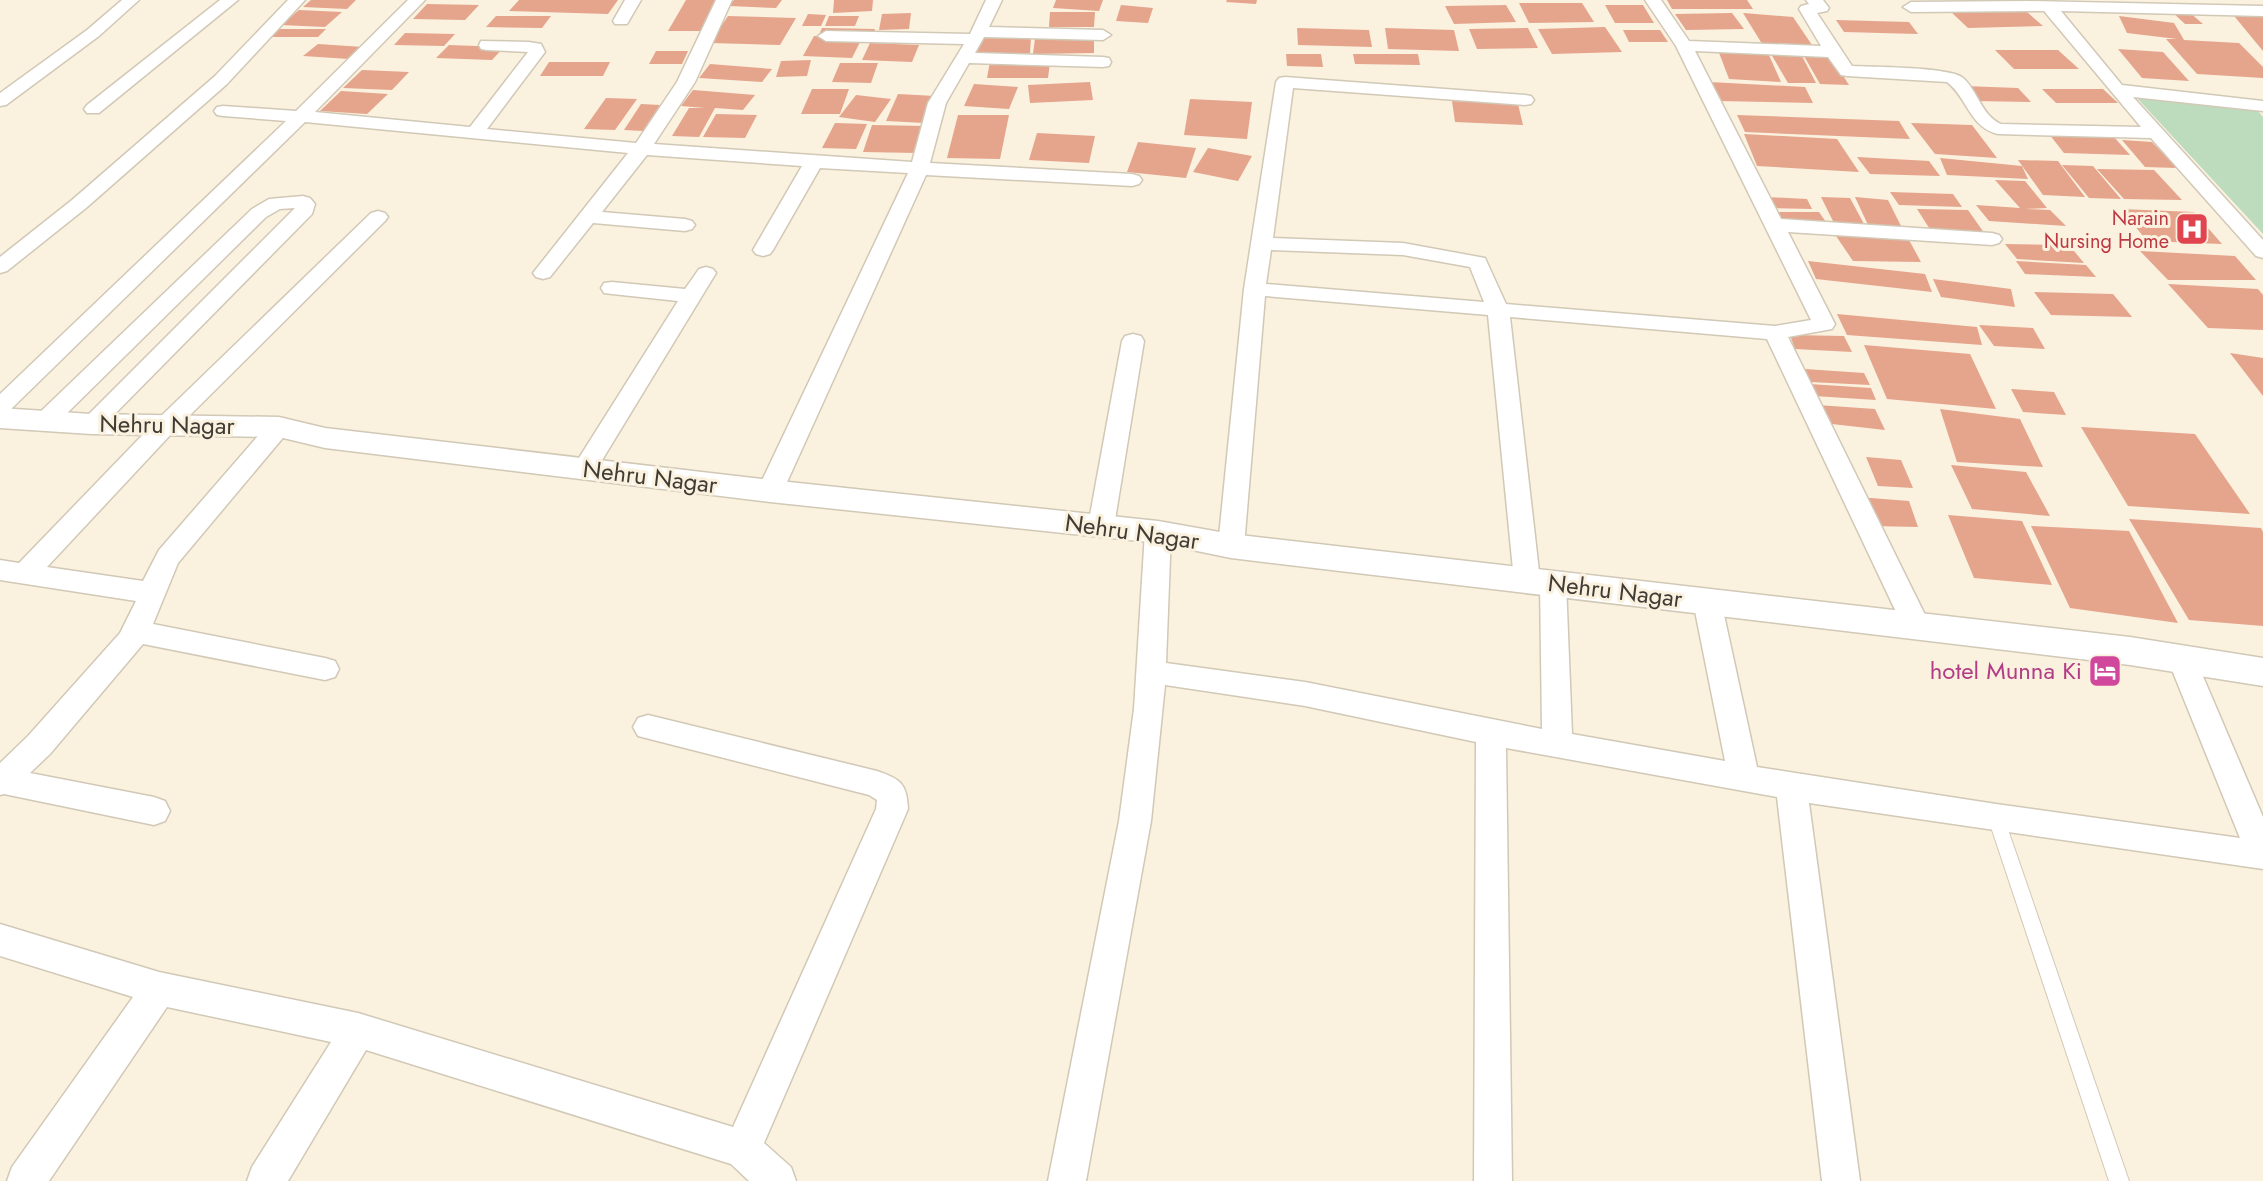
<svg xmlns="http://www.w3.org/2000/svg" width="2263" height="1181" viewBox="0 0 2263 1181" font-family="Jost,sans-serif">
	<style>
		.green { fill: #bddcbe }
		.building { fill: #e5a48c }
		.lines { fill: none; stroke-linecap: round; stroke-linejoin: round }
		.service-casing { stroke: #d1c8b6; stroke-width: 2 }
		.minor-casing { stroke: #d1c8b6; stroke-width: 3 }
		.tertiary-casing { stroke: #d1c8b6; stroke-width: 3 }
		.service { fill: #fff; fill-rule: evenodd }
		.minor { fill: #fff; fill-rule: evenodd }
		.tertiary { fill: #fff; fill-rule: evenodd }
		.labels { text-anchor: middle; stroke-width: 6; stroke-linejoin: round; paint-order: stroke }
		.far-health-label { font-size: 20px; fill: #be3a42; stroke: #fbf1df; text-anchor: end }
		.street-label { font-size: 24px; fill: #403c35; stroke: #fbf1df }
		.hotel-label { font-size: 24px; fill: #b23c85; stroke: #fbf1df; text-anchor: end }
	</style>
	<rect width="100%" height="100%" fill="#fbf1df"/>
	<path class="green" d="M2136 97 2258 111 2263 117V234Z"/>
	<g class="building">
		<path d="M311 0H356L347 9 303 7Z"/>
		<path d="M519 0H618L608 14 509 11Z"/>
		<path d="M686 0H718L701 31H668Z"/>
		<path d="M734 0H782L776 8 729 6Z"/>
		<path d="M834 0H873L872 11 833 13Z"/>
		<path d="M1056 0H1103L1099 11 1053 8Z"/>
		<path d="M1227 0H1257L1256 4 1226 2Z"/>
		<path d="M1667 0H1747L1753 9H1672Z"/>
		<path d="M1519 3H1582L1594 22 1529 23Z"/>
		<path d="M427 4 479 5 465 20 413 19Z"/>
		<path d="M1121 5 1153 8 1148 23 1116 21Z"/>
		<path d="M1506 5 1516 22 1454 24 1445 6Z"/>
		<path d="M1605 5H1643L1654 23H1615Z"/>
		<path d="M299 10 342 12 325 27 281 25Z"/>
		<path d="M2171 11 2189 12 2203 24H2185Z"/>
		<path d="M2230 11 2263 14V51Z"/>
		<path d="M1050 12H1095L1094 27H1049Z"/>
		<path d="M1951 12H2027L2043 26 1968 28Z"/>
		<path d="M911 13 909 29 879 30 882 14Z"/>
		<path d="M1732 13 1744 29 1686 30 1675 14Z"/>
		<path d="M1743 13 1793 17 1814 48 1764 47Z"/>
		<path d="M808 14 826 15 821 26H802Z"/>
		<path d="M496 16H551L542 28 486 27Z"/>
		<path d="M728 16 796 18 780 45 710 43Z"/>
		<path d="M829 16H859L855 26H825Z"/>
		<path d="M2119 16 2174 23 2184 40 2239 43 2263 67V78L2197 74 2166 39H2177L2127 33Z"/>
		<path d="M1836 20 1909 22 1918 34 1844 32Z"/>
		<path d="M1605 27 1622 52 1552 54 1538 29Z"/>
		<path d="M822 28 875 29 873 35H819Z"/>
		<path d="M1297 28 1369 30 1372 47 1298 45Z"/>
		<path d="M1385 28 1454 30 1459 51 1388 49Z"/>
		<path d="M1528 28 1538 48 1477 49 1469 29Z"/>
		<path d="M277 29H326L318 37H269Z"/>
		<path d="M1623 30H1660L1668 42H1629Z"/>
		<path d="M405 33 455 34 444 46 394 45Z"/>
		<path d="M814 36 862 38 852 58 803 56Z"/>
		<path d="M980 37H1031L1030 53 977 54Z"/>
		<path d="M1035 38H1094V53L1033 54Z"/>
		<path d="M870 43 919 45 912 62 862 60Z"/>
		<path d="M318 44 363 47 349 59 303 56Z"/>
		<path d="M449 45 504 47 492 60 436 58Z"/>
		<path d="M2118 49 2163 52 2189 81 2142 78Z"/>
		<path d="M1718 50 1768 53 1781 82 1729 79Z"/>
		<path d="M1995 50H2058L2079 69H2014Z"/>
		<path d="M656 51H688L682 64H649Z"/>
		<path d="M1286 54H1321L1323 67 1287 66Z"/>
		<path d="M1353 54H1418L1420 65 1355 64Z"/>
		<path d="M1771 54 1802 56 1816 83H1788Z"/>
		<path d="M1804 56 1831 57 1849 85 1820 84Z"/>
		<path d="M811 60 807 76 776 77 781 61Z"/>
		<path d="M990 61 1050 62 1048 78H987Z"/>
		<path d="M549 62H610L603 76H540Z"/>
		<path d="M840 63H878L871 83 832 82Z"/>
		<path d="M710 64 772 69 762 82 699 78Z"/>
		<path d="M362 70 409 72 392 90 343 88Z"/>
		<path d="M1090 82 1093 100 1030 103 1028 85Z"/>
		<path d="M1709 82 1805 87 1813 103 1718 101Z"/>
		<path d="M974 84 1018 87 1009 109 964 106Z"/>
		<path d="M1964 86 2018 88 2031 102 1974 101Z"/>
		<path d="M812 89H849L840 114H801Z"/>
		<path d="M2042 89H2103L2118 103H2056Z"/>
		<path d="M693 90 755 95 743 110 715 108 699 137 672 136 689 108H705L681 106Z"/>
		<path d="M341 91 388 94 367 114 320 111Z"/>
		<path d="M898 94 935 96 924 123 886 121Z"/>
		<path d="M856 95 891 99 875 122 839 117Z"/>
		<path d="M606 98 637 99 615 130 584 129Z"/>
		<path d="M1190 99 1252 102 1247 139 1184 135Z"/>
		<path d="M1452 101 1518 104 1523 125 1455 122Z"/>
		<path d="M641 104 660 105 643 131 624 130Z"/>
		<path d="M716 114 757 115 745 138 703 137Z"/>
		<path d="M958 115H1009L1000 159 947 158Z"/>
		<path d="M1737 115 1899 121 1910 139 1745 132Z"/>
		<path d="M835 123 867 124 856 149 822 148Z"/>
		<path d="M1911 123 1972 125 1997 158 1935 154Z"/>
		<path d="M872 125 926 126 917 153 863 152Z"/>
		<path d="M1037 133 1095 136 1089 163 1029 160Z"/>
		<path d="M1744 134 1837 139 1859 172 1757 166Z"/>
		<path d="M2049 134 2113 136 2130 155 2064 153Z"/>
		<path d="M2122 140 2152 142 2177 168 2145 167Z"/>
		<path d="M1138 142 1196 148 1186 178 1127 172Z"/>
		<path d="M1208 148 1252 156 1238 181 1193 172Z"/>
		<path d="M1857 157 1929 161 1940 176 1870 174Z"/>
		<path d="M1940 158 2022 166 2028 179 1947 175Z"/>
		<path d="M2018 160 2058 161 2085 197 2043 195Z"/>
		<path d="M2062 165 2093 166 2121 199 2089 198Z"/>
		<path d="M2097 169 2154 170 2182 200 2124 199Z"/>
		<path d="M1995 180 2025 181 2047 208 2025 209 2050 210 2066 226 1989 221 1976 205 2020 208Z"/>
		<path d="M1890 192 1953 194 1962 207 1899 205Z"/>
		<path d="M1767 197 1807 199 1812 209 1773 208Z"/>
		<path d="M1821 197 1850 198 1864 224 1834 223Z"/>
		<path d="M1855 197 1888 200 1903 230 1869 227Z"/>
		<path d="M1917 209 1968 210 1987 237 1933 234Z"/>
		<path d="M2121 209 2194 212 2222 244 2147 241Z"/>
		<path d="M1777 212H1819L1828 225 1783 224Z"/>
		<path d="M1836 236 1909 240 1921 262 1853 261Z"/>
		<path d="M2005 244 2069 245 2084 263 2017 259Z"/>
		<path d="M2140 251 2235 256 2256 280H2168Z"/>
		<path d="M1808 261 1925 274 1932 292 1816 279Z"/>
		<path d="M2016 261 2086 265 2096 277 2025 274Z"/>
		<path d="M1933 279 2011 289 2015 307 1941 297Z"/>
		<path d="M2168 284 2258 289 2263 295V330L2208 328Z"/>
		<path d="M2034 292 2113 294 2132 317 2051 315Z"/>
		<path d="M1837 314 1977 327 1982 345 1847 335Z"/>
		<path d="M1979 325 2033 328 2045 349 1994 346Z"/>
		<path d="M1790 335 1844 336 1852 352 1795 349Z"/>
		<path d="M1864 345 1970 354 1996 409 1887 399Z"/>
		<path d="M2230 353 2263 358V396Z"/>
		<path d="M1805 369 1864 373 1870 385 1810 382Z"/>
		<path d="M1809 384 1871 388 1876 400 1814 396Z"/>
		<path d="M2011 389 2054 392 2066 415 2023 412Z"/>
		<path d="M1817 405 1875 409 1885 430 1823 423Z"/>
		<path d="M1940 409 2020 419 2043 467 1957 462Z"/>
		<path d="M2081 427 2195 434 2250 514 2128 506Z"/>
		<path d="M1866 457 1901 460 1913 488 1878 486Z"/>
		<path d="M1951 465 2026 472 2050 516 1972 509Z"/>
		<path d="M1858 497 1909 501 1918 527 1871 526Z"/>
		<path d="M1948 515 2022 521 2052 585 1974 578Z"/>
		<path d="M2129 519 2261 528 2263 532V626L2189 620Z"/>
		<path d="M2031 526 2129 531 2178 623 2070 608Z"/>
	</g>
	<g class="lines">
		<g class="service-casing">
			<path id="service" d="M1996 811 2002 813 2004 818 2129 1181H2109L1988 818 1990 813Z"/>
		</g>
		<g class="minor-casing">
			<g id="minor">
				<path d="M122 0H139L99 36 6 105 0 106V93L87 30Z"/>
				<path d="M220 0H238L99 113H87L84 109 87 105Z"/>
				<path d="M288 0H305L227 84 86 208 7 271 0 273V257L72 200 215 76Z"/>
				<path d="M408 0H425L315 112 470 127 528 52 487 50 481 49 479 45 481 41 529 42 541 44 545 52 487 129 636 143 677 82 716 0H732L695 82 654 144 912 162 928 103 964 44 826 41 818 36 826 31 970 34 986 0H1002L989 27 1103 30 1111 35 1103 40 984 37 975 53 1103 57 1109 58 1111 62 1109 66 1103 67 969 63 946 103 930 163 1132 174 1139 176 1142 180 1139 184 1132 186 926 175 783 491 779 497 770 500 761 497 757 491 908 173 820 168 773 250 770 254 763 256 756 254 753 250 802 166 647 155 602 212 685 219 692 221 695 225 692 229 685 231 593 223 550 277 543 279 536 277 533 273 628 153 305 122 8 412 0 415V394L286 121 223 116 217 115 214 111 217 107 223 106 296 111Z"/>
				<path d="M625 0H641L627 24H615L613 21Z"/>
				<path d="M1645 0H1661L1689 41 1821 46 1799 9 1801 6 1809 4 1806 0H1823L1829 8 1827 11 1817 13 1852 66C1873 67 1951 67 1963 78 1978 91 1981 115 2001 124L2141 127 2044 11 1911 12 1903 7 1911 2 2028 1 2263 6V16L2061 11 2122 85 2263 101V111L2133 97 2263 240V258L2256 256 2151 138 1998 134C1969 127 1968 98 1947 82L1847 76 1841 75 1828 57 1695 51 1781 219 1992 233 1999 235 2002 239 1999 243 1992 245 1788 232 1835 324 1832 329 1788 337 1930 625 1926 633 1916 636 1906 633 1767 339 1510 317 1540 580 1536 587 1527 590 1518 587 1514 580 1488 315 1265 296 1244 546 1240 553 1231 556 1222 553 1218 546 1244 289 1276 82 1279 78 1285 77 1525 95 1531 96 1534 100 1531 104 1525 105 1293 88 1273 238 1403 243 1485 258 1506 304 1775 326 1811 320 1676 46ZM1271 250 1403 255 1470 267 1484 302 1266 284Z"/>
				<path d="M303 196 310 198 315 204 312 214 99 430 91 432 83 430 79 424 295 208 280 209 266 217 53 427 45 429 37 427 33 421 37 415 252 209 269 199Z"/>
				<path d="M378 211 385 213 388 217 385 221 174 431 47 567 143 581 159 550 271 421 279 419 287 421 291 427 287 433 178 563 153 624 325 658 335 661 339 669 335 677 325 680 143 644 50 754 30 773 154 797 165 801 170 811 165 821 154 825 4 794 0 795V763L28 736 120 633 136 601 0 580V560L19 563 158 419 371 213Z"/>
				<path d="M706 267 713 269 716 273 593 475 584 478 575 475 572 469 678 301 612 294 604 293 601 288 604 283 612 282 685 289 699 269Z"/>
				<path d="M1133 334 1141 336 1144 341 1114 526 1110 533 1101 535 1092 533 1088 526 1122 341 1125 336Z"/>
				<path d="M1158 523 1167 525 1171 532 1166 663 1305 682 1542 729 1540 583 1544 576 1553 573 1562 576 1566 583 1572 734 1725 761 1693 601 1697 594 1707 591 1717 594 1721 601 1757 767 1996 804 2240 838 2168 660 2172 652 2182 649 2192 652 2196 660 2263 817V869L1809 803 1860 1181H1822L1777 797 1506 748 1512 1181H1474L1476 742 1305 706 1165 685 1151 821 1086 1181H1048L1119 821 1134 709 1145 532 1149 525Z"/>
				<path d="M648 715 877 771C900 779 907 783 908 809L764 1143 791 1167 796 1181H749L731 1164 366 1050 288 1181H247L252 1167 331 1042 167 1007 49 1181H7L12 1167 133 997 0 956V924L159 972 358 1013 733 1127 876 809 877 800 869 795 638 736 633 727 638 718Z"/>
			</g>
		</g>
		<g class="tertiary-casing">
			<path id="tertiary" d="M0 408 91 414 279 417 325 428 770 480 1158 521 1231 534 2130 637 2263 658V686L2130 665 1231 558 1158 543 770 502 325 448 279 437 91 434 0 428Z"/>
		</g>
		<use href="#service" class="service"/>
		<use href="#minor" class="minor"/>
		<use href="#tertiary" class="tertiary"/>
	</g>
	<defs>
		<g id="hospital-square" transform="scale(1.725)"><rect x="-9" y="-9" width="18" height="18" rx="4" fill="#e0444e" stroke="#fbf1df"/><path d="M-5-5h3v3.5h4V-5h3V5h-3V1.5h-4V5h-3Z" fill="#fff"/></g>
		<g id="hotel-square" transform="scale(1.725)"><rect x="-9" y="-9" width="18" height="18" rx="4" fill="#d1479c" stroke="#fbf1df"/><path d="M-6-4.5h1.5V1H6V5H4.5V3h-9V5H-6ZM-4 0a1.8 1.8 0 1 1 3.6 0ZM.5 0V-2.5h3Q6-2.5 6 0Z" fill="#fff"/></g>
	</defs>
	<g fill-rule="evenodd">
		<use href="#hospital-square" x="2192" y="229"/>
		<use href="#hotel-square" x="2105" y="671"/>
	</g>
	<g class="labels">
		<g class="far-health-label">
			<text x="2169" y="225">Narain<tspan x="2169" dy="23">Nursing Home</tspan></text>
		</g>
		<g class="street-label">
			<text transform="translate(167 425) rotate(1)" y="8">Nehru Nagar</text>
			<text transform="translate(650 477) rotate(7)" y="8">Nehru Nagar</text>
			<text transform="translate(1132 532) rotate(8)" y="8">Nehru Nagar</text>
			<text transform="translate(1615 591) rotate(7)" y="8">Nehru Nagar</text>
		</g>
		<g class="hotel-label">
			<text x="2082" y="679">hotel Munna Ki</text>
		</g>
	</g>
</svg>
